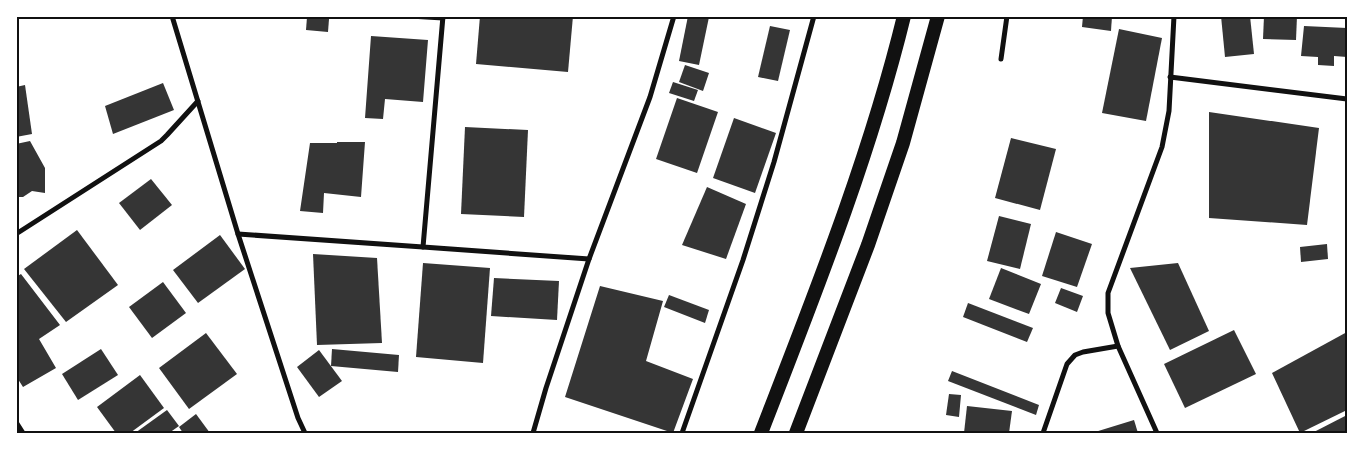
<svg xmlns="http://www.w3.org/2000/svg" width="1363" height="449" viewBox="0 0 1363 449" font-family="Rubik,sans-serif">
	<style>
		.building { fill: #353535 }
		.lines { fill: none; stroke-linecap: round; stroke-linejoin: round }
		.minor { stroke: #111; stroke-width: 5 }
		.trunk { stroke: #111; stroke-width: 14 }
		.neatline { fill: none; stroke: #111; stroke-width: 2 }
	</style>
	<rect width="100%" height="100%" fill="#fff"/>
	<g class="building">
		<path d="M480 16H573L568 72 476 64Z"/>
		<path d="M688 16 709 17 699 65 679 61Z"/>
		<path d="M1083 16H1112L1111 31 1082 27Z"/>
		<path d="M1221 16H1250L1254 54 1225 57Z"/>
		<path d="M1264 16H1297L1296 40 1263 39Z"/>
		<path d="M307 17 329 19 328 32 306 30Z"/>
		<path d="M770 26 790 30 778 81 758 77Z"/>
		<path d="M1304 26 1347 28V57L1334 56V66L1318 65V57L1301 56Z"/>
		<path d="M1119 29 1162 38 1146 121 1102 113Z"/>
		<path d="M371 36 428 40 423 102 385 99 383 119 365 118Z"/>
		<path d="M685 65 709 73 703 91 679 82Z"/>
		<path d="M673 82 698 90 694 101 669 93Z"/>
		<path d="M163 83 174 110 113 134 105 106Z"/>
		<path d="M25 85 32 134 16 137V87Z"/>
		<path d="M677 98 718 112 697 173 656 159Z"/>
		<path d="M1209 112 1319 128 1307 225 1209 218Z"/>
		<path d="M734 118 776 133 755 193 713 178Z"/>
		<path d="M465 127 528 130 524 217 461 214Z"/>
		<path d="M1011 138 1056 149 1040 210 995 198Z"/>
		<path d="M30 141 45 168V193L32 191 23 197H16V144Z"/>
		<path d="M337 142H365L361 197 324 193 323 213 300 211 310 143H337Z"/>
		<path d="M151 179 172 205 140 230 119 203Z"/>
		<path d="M707 187 746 204 726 259 682 245Z"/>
		<path d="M999 216 1031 224 1020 269 987 261Z"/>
		<path d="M77 230 118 285 66 322 24 269Z"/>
		<path d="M1056 232 1092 244 1077 287 1042 276Z"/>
		<path d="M220 235 245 269 198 303 173 270Z"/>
		<path d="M1327 244 1328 259 1301 262 1300 247Z"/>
		<path d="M313 254 377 258 382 343 317 345Z"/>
		<path d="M423 263 490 268 483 363 416 357Z"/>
		<path d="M1178 263 1209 331 1170 350 1130 268Z"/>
		<path d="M1001 268 1041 284 1029 314 989 299Z"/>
		<path d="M21 274 60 325 39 339 56 368 23 387 16 376V277Z"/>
		<path d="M494 278 559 281 557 320 491 316Z"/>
		<path d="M163 282 186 313 152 338 129 307Z"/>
		<path d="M600 286 663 301 646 361 693 379 673 433 565 397Z"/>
		<path d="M1061 288 1083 296 1077 312 1055 303Z"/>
		<path d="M669 295 709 310 705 323 664 307Z"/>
		<path d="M968 303 1033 328 1027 342 963 317Z"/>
		<path d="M1234 330 1256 374 1185 408 1164 364Z"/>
		<path d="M1347 332V410L1300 433 1272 373Z"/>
		<path d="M206 333 237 374 189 409 159 368Z"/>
		<path d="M101 349 118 375 78 400 62 374Z"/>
		<path d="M332 349 399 355 398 372 331 366Z"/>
		<path d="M319 350 342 381 319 397 297 367Z"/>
		<path d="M952 371 1039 405 1036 415 948 381Z"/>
		<path d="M140 375 164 408 130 433H116L97 407Z"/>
		<path d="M949 394 961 395 959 417 946 415Z"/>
		<path d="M967 406 1012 411 1009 433H964Z"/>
		<path d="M167 410 179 426 169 433H135Z"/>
		<path d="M196 414 210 433H183L179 427Z"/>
		<path d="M1347 415V433H1312Z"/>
		<path d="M1134 420 1138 433H1095V432Z"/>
	</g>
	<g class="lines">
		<g class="minor">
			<path d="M172 16 238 234 298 418 305 433"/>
			<path d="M410 16 443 18"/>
			<path d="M443 16 423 247 589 259"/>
			<path d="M1001 59 1007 16"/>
			<path d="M1170 77 1347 99"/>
			<path d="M16 234 161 141 167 135 198 101"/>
			<path d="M238 234 423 247"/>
			<path d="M16 422 23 433"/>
			<path d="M533 433 546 388 589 259 650 97 674 16"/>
			<path d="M682 433 743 260 774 162 814 16"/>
			<path d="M1043 433 1067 364 1075 355 1083 352 1118 346"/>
			<path d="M1157 433 1118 346 1108 313V293L1162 147 1169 111 1174 16"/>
		</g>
		<g class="trunk">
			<path d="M761 433C814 296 869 159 904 16"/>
			<path d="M796 433 868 245 903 143 938 16"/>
		</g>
	</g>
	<rect width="1363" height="449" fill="none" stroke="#ffffff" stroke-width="35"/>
	<rect x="18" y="18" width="1328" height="414" class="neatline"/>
</svg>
